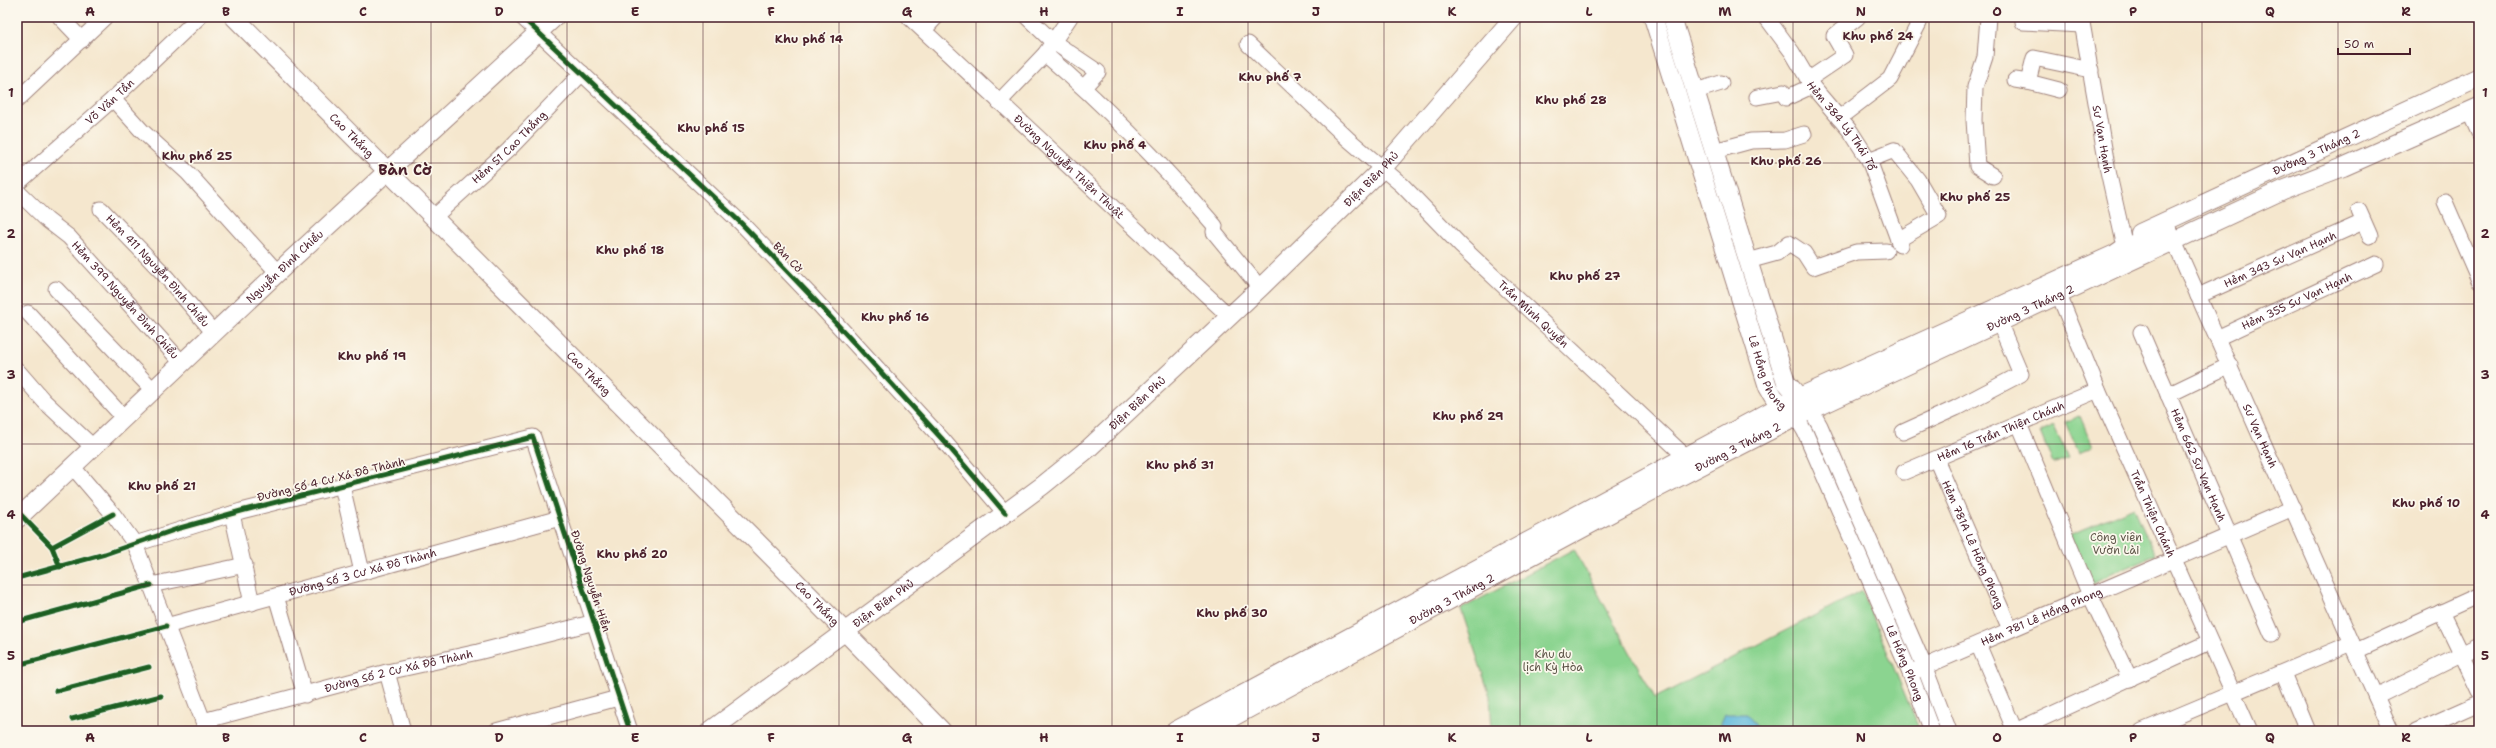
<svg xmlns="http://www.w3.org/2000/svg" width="2496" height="748" viewBox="0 0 2496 748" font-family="'Shantell Sans',sans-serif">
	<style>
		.green { fill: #8bd490; stroke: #6a7a5e }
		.water { fill: #5cb8da; stroke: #536c82 }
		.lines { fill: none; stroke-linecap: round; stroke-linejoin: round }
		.minor-casing { stroke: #a0837c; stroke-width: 17 }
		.major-casing { stroke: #a0837c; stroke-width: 20 }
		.minor { stroke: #fff; stroke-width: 15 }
		.major { stroke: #fff; stroke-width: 18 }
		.cycleway-casing { stroke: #fbf7ec; stroke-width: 8 }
		.cycleway { stroke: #1b5e20; stroke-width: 5 }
		.grid { fill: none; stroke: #4a1f2b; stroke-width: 1; stroke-opacity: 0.55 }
		.labels { text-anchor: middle; stroke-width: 3.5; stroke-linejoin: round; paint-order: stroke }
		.street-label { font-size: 11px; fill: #4a1f2b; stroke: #fbf7ec }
		.park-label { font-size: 11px; fill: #5e5549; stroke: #fbf7ec }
		.neighbourhood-label { font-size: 12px; font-weight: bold; fill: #4a1f2b; stroke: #fbf7ec }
		.district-label { font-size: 15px; font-weight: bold; fill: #4a1f2b; stroke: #fbf7ec }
		.neatline { fill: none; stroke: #4a1f2b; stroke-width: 1.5 }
		.grid-label { font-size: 13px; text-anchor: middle; font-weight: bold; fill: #4a1f2b }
	</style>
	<rect width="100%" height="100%" fill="#fbf7ec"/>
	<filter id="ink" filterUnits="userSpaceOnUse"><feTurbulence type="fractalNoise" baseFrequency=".025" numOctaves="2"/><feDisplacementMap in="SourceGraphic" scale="8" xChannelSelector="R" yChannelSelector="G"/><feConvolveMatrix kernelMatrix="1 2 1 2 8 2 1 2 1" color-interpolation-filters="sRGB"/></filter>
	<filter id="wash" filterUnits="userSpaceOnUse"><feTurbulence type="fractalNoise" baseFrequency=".012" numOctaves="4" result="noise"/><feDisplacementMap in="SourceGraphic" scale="16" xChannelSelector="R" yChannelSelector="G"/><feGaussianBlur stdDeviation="0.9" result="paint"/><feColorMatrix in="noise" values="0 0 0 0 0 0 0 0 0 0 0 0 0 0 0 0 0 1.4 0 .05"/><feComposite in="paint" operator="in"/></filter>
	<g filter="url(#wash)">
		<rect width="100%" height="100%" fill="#f5e7ce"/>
		<g class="green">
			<path d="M2080 416 2093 447 2079 453 2065 422Z"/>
			<path d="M2054 426 2068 458 2053 464 2040 432Z"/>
			<path d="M2134 507 2155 555 2089 584 2067 536Z"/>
			<path d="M1574 549 1655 698 1862 591 1920 731H1492L1490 696 1461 609Z"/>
		</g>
		<path class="water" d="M1725 714H1747L1760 731H1722L1721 723Z"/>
	</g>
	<g filter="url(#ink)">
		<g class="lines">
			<g class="minor-casing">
				<g id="minor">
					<path d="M60 17 82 40"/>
					<path d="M522 17 741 223 812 297 943 440 1005 513"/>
					<path id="s1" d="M909 17 1229 316"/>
					<path d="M1027 17 1052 41 1098 72 1084 87"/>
					<path id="s2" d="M1766 17 1792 52 1812 86 1851 132 1869 160 1900 245"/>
					<path d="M1988 17 1985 57 1975 87 1974 120 1977 166 1993 176"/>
					<path id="s3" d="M2081 17 2108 171 2123 238 2130 257"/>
					<path d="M2023 22 2082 25"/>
					<path d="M924 30 936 17"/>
					<path id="s4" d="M1248 44 1348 139 1402 185 1461 246 1686 457"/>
					<path d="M1045 54C1106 106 1163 165 1215 226L1214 232 1260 288"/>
					<path d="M1808 80 1845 55 1834 36 1858 17"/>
					<path d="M2015 80 2028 82 2034 58 2091 70"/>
					<path d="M2028 82 2059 90"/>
					<path d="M1696 91 1721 83"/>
					<path d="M1757 97 1783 92 1786 98 1812 86"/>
					<path d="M113 99 142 131 188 173 278 273"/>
					<path d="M17 100 105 17"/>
					<path d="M999 102 1045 54 1070 17"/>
					<path d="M2469 111 2479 133"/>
					<path d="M1839 118 1890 79 1919 23 1920 17"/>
					<path d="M1714 151 1751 141 1785 140 1804 134"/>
					<path d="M1869 160 1894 150 1918 180 1939 216 1898 240"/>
					<path id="s5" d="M17 184 113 99 199 17"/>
					<path id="s6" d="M17 191 47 220 69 237 182 363"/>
					<path d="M2445 202 2479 280"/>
					<path id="s7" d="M101 209 162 272 214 333"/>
					<path d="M2359 211 2370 236"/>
					<path id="s8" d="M433 218 509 149 582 73"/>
					<path id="s9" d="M2165 221 2391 731"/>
					<path d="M1748 261 1777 253 1789 243 1804 253 1813 267 1856 252 1886 251"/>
					<path d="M56 289 153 390"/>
					<path id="s10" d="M2059 295 2098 390 2250 731"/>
					<path id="s11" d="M2198 296 2363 222"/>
					<path d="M28 313 124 418"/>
					<path id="s12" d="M2141 332 2272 634"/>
					<path id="s13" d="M2217 338 2376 264"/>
					<path d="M17 370 44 401 93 447"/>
					<path d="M2168 395 2230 365"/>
					<path d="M1811 410 1820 426 1925 668 1949 731"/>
					<path id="s14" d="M1796 417 1805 432 1910 673 1932 731"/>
					<path d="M2019 424 2090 595 2130 679"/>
					<path d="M1903 432 1956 408 2021 374 1999 322"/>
					<path id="s15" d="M1936 459 2010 629"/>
					<path d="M72 466 113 514 135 544 207 731"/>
					<path id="s16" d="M1904 472 2098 390"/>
					<path d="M342 486 362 572"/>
					<path d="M232 514 252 603"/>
					<path d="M135 544 241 511 533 437 630 731"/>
					<path d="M151 585 245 565"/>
					<path d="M276 596 305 695"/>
					<path d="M2441 612 2479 691"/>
					<path id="s17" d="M166 626 560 518"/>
					<path d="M1978 644 2015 731 2209 642"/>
					<path d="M2356 651 2479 595"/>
					<path d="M387 672 403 731"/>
					<path id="s18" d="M1910 673 2293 508"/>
					<path d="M2283 673 2307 731"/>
					<path d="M2376 697 2479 646"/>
					<path id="s19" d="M203 721 387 672 478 652 595 622"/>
					<path d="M496 731 618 698"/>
					<path d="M2142 731 2352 643"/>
					<path d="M2416 731 2479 703"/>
				</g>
			</g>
			<g class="major-casing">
				<g id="major">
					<path id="s20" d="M234 17 772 557 942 731"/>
					<path id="s21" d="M1653 17 1768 387 1774 397 1790 412"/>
					<path d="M1672 17 1786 382 1806 405"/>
					<path id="s22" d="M2140 233 2479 77"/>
					<path id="s23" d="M17 519 292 259 555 17"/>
					<path id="s24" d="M710 731 1042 486 1089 448 1260 288 1382 169 1514 17"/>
					<path d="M1175 731 1782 405 2115 254 2125 247 2158 235"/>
					<path id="s25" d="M1207 731 1648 493 1796 417 2283 190 2343 167 2479 107"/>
				</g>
			</g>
			<use href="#minor" class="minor"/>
			<use href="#major" class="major"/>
			<g class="cycleway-casing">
				<g id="cycleway">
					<path d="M522 17 741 223 812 297 943 440 1005 513"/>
					<path d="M21 515 52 547 60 567"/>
					<path d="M52 547 113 514"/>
					<path d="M17 578 105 554 180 528 241 511 533 437 630 731"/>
					<path d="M17 622 151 585"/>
					<path d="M17 665 166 626"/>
					<path d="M56 691 149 667"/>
					<path d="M72 719 161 696"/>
				</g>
			</g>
			<use href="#cycleway" class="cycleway"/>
		</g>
	</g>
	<path class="grid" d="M158 17V731M294 17V731M431 17V731M567 17V731M703 17V731M839 17V731M976 17V731M1112 17V731M1248 17V731M1384 17V731M1520 17V731M1657 17V731M1793 17V731M1929 17V731M2065 17V731M2202 17V731M2338 17V731M17 163H2479M17 304H2479M17 444H2479M17 585H2479"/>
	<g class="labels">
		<g class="street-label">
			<text dy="4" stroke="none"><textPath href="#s5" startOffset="124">Võ Văn Tần</textPath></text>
			<text dy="4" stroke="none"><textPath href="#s2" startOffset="133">Hẻm 384 Lý Thái Tổ</textPath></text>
			<text dy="4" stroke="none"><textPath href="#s20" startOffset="167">Cao Thắng</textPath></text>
			<text dy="4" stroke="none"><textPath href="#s3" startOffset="124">Sư Vạn Hạnh</textPath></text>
			<text dy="4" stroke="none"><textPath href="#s8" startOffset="104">Hẻm 51 Cao Thắng</textPath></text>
			<text dy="4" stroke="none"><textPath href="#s22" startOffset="194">Đường 3 Tháng 2</textPath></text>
			<text dy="4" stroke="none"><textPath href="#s1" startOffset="219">Đường Nguyễn Thiện Thuật</textPath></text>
			<text dy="4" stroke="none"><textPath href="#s24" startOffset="863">Điện Biên Phủ</textPath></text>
			<text transform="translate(788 257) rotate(46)" y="4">Bàn Cờ</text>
			<text dy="4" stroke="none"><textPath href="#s11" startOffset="90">Hẻm 343 Sư Vạn Hạnh</textPath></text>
			<text dy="4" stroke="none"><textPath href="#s23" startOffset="368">Nguyễn Đình Chiểu</textPath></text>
			<text dy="4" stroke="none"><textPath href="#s7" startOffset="84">Hẻm 411 Nguyễn Ðình Chiểu</textPath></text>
			<text dy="4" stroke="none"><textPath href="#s6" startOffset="154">Hẻm 399 Nguyễn Ðình Chiểu</textPath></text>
			<text dy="4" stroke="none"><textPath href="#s13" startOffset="88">Hẻm 355 Sư Vạn Hạnh</textPath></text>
			<text dy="4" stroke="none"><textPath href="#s25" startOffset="926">Đường 3 Tháng 2</textPath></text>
			<text dy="4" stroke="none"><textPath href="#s4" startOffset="393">Trần Minh Quyền</textPath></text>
			<text dy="4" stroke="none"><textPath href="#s21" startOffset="374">Lê Hồng Phong</textPath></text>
			<text dy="4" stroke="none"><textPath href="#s20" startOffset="503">Cao Thắng</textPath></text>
			<text dy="4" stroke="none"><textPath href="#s24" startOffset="539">Điện Biên Phủ</textPath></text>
			<text dy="4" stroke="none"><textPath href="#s16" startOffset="105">Hẻm 16 Trần Thiện Chánh</textPath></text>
			<text dy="4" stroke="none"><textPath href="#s9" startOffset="235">Sư Vạn Hạnh</textPath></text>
			<text dy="4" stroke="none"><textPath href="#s25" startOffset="602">Đường 3 Tháng 2</textPath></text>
			<text dy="4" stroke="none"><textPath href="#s12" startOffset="145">Hẻm 662 Sư Vạn Hạnh</textPath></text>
			<text transform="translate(331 479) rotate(-14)" y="4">Ðường Số 4 Cư Xá Đô Thành</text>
			<text dy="4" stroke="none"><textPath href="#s10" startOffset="238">Trần Thiện Chánh</textPath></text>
			<text dy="4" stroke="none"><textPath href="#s15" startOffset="93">Hẻm 781A Lê Hồng Phong</textPath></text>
			<text dy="4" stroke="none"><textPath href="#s17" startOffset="204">Ðường Số 3 Cư Xá Đô Thành</textPath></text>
			<text transform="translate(591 581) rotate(72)" y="4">Đường Nguyễn Hiền</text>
			<text dy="4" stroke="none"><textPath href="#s25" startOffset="278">Đường 3 Tháng 2</textPath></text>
			<text dy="4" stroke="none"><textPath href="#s20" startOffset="827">Cao Thắng</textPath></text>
			<text dy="4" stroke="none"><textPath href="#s24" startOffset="215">Điện Biên Phủ</textPath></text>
			<text dy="4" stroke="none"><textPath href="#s18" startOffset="143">Hẻm 781 Lê Hồng Phong</textPath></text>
			<text dy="4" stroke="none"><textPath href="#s14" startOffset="269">Lê Hồng Phong</textPath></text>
			<text dy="4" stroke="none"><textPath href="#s19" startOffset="202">Ðường Số 2 Cư Xá Đô Thành</textPath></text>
		</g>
		<g class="park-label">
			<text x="2116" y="541">Công viên<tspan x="2116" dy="13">Vườn Lài</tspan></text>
			<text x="1553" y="658">Khu du<tspan x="1553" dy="13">lịch Kỳ Hòa</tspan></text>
		</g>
		<g class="neighbourhood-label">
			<text x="1878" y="40">Khu phố 24</text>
			<text x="809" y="43">Khu phố 14</text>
			<text x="1270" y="81">Khu phố 7</text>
			<text x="1571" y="104">Khu phố 28</text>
			<text x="711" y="132">Khu phố 15</text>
			<text x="1115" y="149">Khu phố 4</text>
			<text x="197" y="160">Khu phố 25</text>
			<text x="1786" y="165">Khu phố 26</text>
			<text x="1975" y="201">Khu phố 25</text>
			<text x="630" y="254">Khu phố 18</text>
			<text x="1585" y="280">Khu phố 27</text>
			<text x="895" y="321">Khu phố 16</text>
			<text x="372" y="360">Khu phố 19</text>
			<text x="1468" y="420">Khu phố 29</text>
			<text x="1180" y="469">Khu phố 31</text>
			<text x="162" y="490">Khu phố 21</text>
			<text x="2426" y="507">Khu phố 10</text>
			<text x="632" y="558">Khu phố 20</text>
			<text x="1232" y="617">Khu phố 30</text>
		</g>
		<g class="district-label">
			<text x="405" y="175">Bàn Cờ</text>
		</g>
	</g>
	<rect width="2496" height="748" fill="none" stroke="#fbf7ec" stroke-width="44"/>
	<path d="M2338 48v6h72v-6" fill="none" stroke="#4a1f2b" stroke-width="2"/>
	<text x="2344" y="48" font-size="12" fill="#4a1f2b" stroke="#fbf7ec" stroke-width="3" paint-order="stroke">50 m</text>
	<rect x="22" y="22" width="2452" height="704" class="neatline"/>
	<g class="grid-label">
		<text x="90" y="16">A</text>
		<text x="226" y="16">B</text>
		<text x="363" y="16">C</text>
		<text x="499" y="16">D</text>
		<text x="635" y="16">E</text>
		<text x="771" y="16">F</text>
		<text x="907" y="16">G</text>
		<text x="1044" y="16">H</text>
		<text x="1180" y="16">I</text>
		<text x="1316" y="16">J</text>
		<text x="1452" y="16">K</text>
		<text x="1589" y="16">L</text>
		<text x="1725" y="16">M</text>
		<text x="1861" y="16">N</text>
		<text x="1997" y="16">O</text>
		<text x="2133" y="16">P</text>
		<text x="2270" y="16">Q</text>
		<text x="2406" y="16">R</text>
		<text x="11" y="97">1</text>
		<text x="2485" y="97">1</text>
		<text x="11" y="238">2</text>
		<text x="2485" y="238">2</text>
		<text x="11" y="379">3</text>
		<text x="2485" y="379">3</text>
		<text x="11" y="519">4</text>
		<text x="2485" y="519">4</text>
		<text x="11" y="660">5</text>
		<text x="2485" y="660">5</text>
		<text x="90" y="742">A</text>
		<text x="226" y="742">B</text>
		<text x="363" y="742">C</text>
		<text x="499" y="742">D</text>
		<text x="635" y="742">E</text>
		<text x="771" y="742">F</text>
		<text x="907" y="742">G</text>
		<text x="1044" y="742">H</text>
		<text x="1180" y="742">I</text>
		<text x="1316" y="742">J</text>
		<text x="1452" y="742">K</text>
		<text x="1589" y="742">L</text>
		<text x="1725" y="742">M</text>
		<text x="1861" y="742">N</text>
		<text x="1997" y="742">O</text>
		<text x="2133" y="742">P</text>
		<text x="2270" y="742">Q</text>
		<text x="2406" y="742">R</text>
	</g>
</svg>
